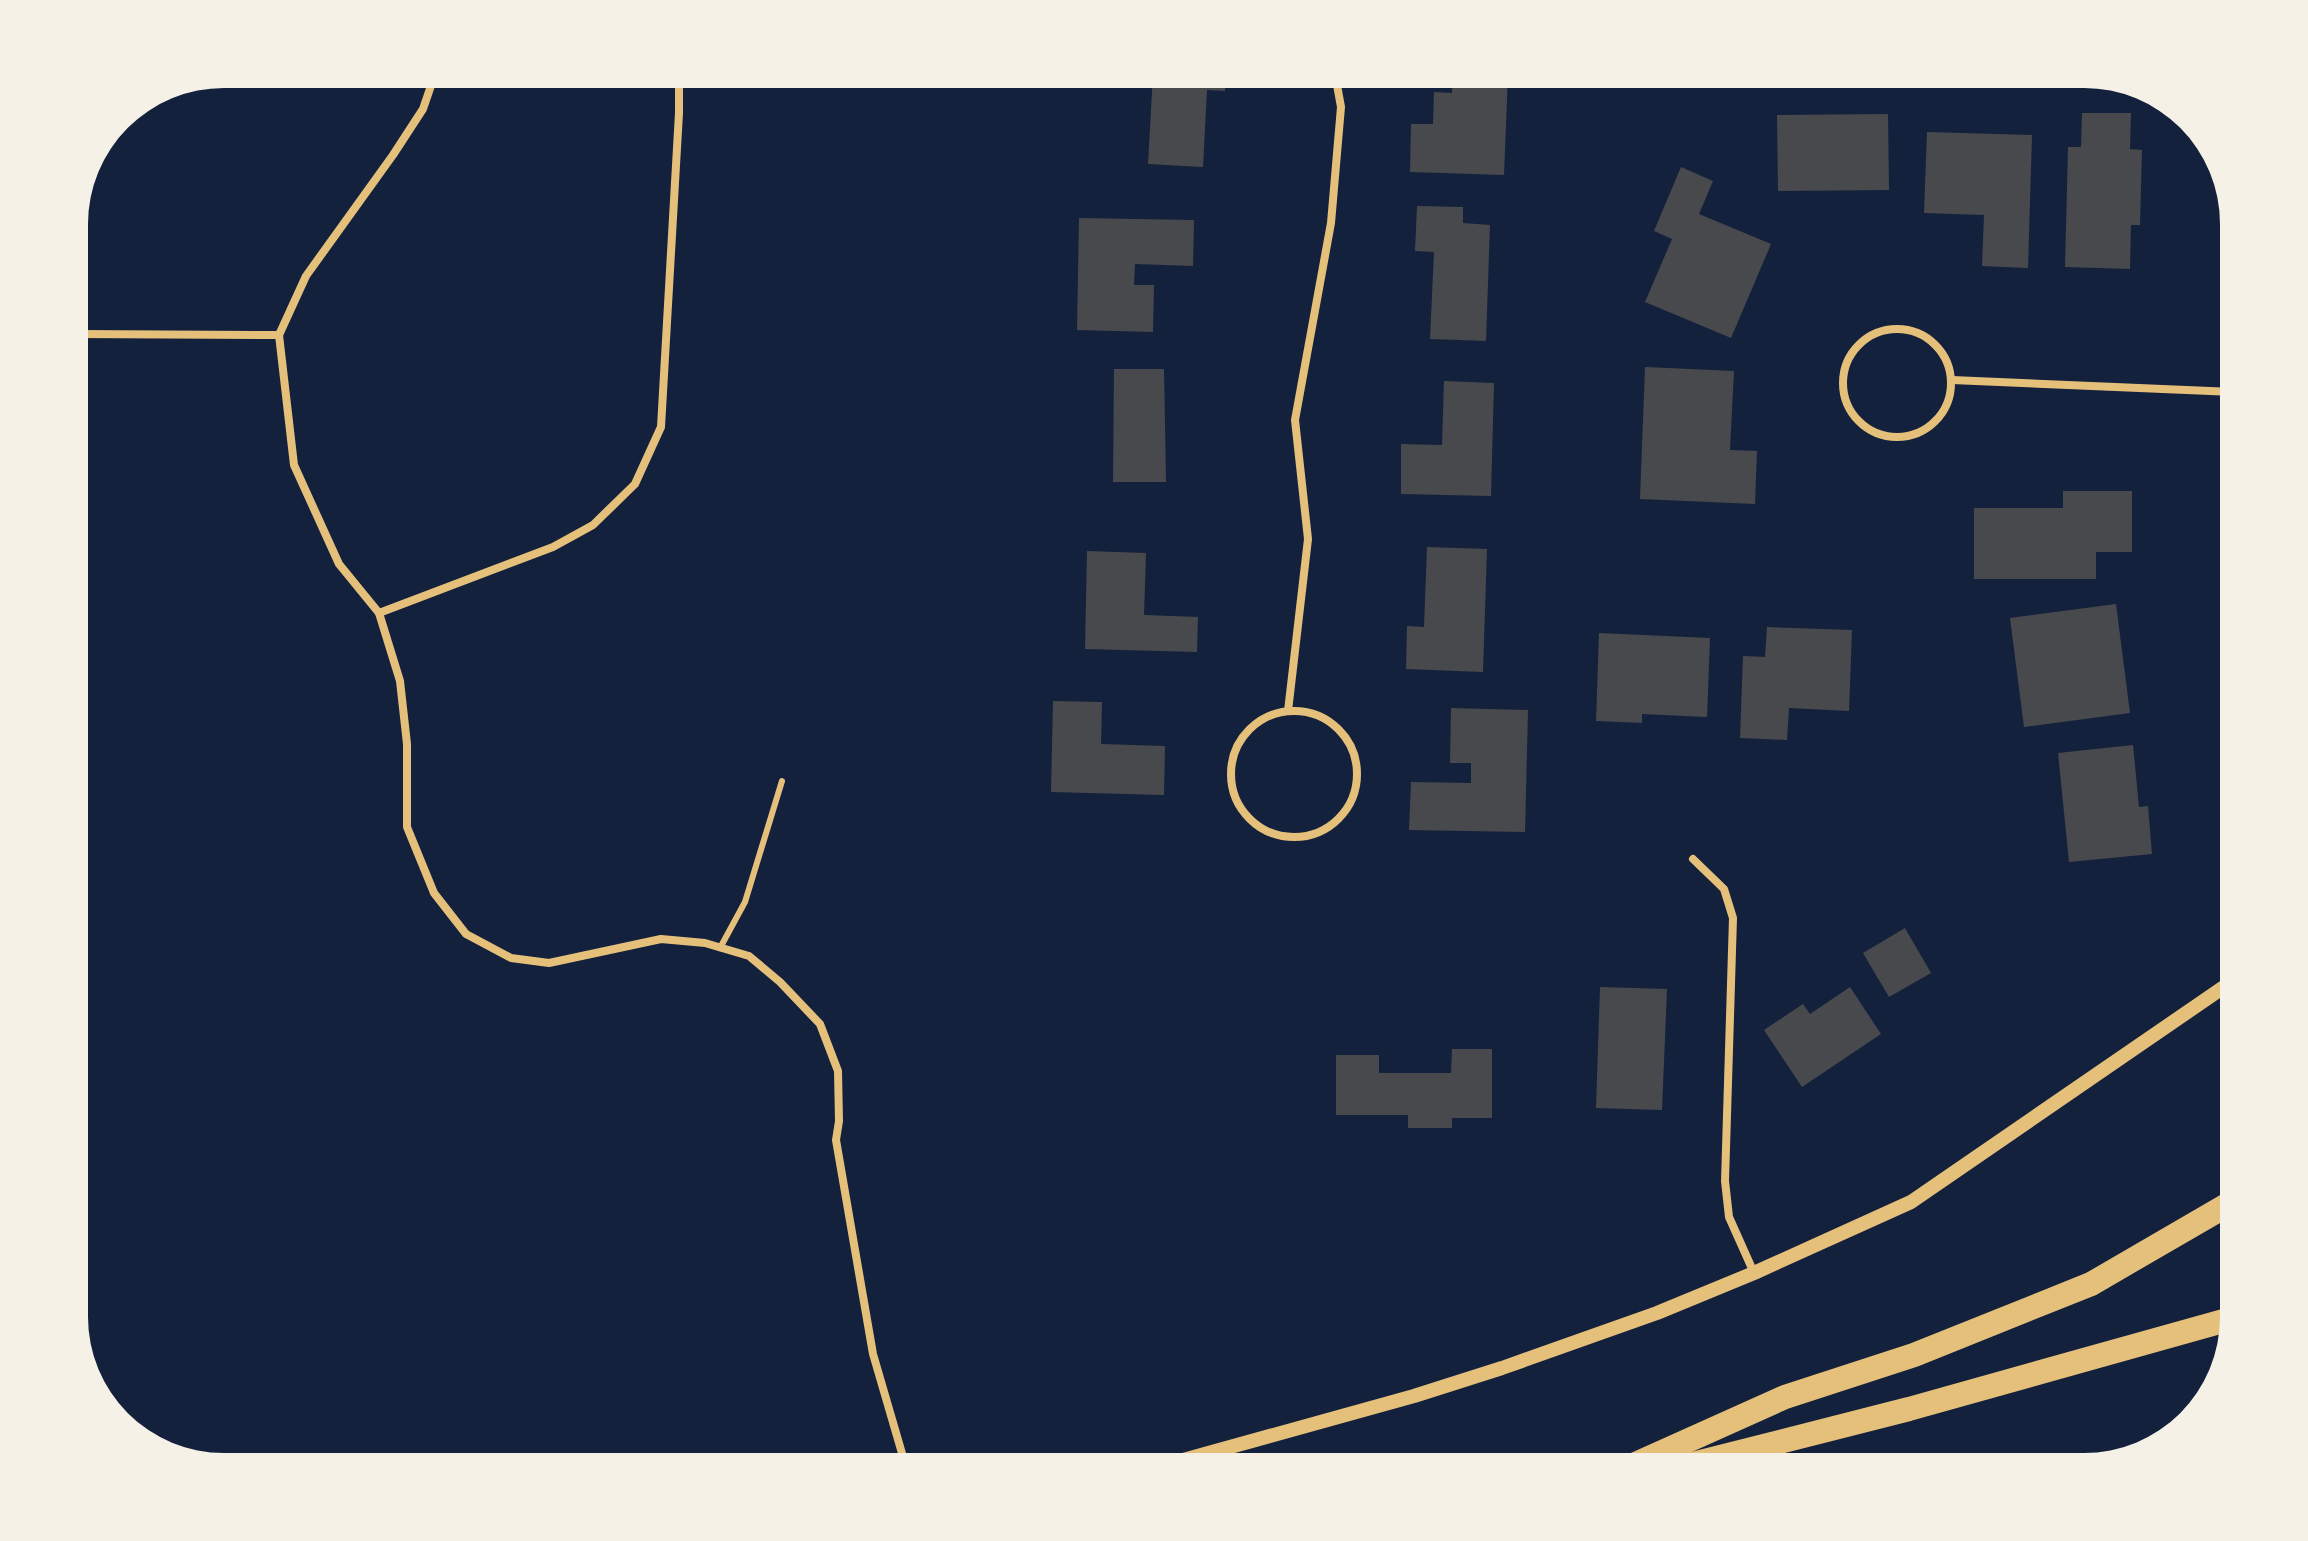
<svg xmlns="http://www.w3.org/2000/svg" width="2308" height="1541" viewBox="0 0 2308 1541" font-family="Ubuntu,sans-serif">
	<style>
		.building { fill: #48494c }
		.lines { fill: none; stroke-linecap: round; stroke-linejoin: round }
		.service { stroke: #e5c07b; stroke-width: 6 }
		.minor { stroke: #e5c07b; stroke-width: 8 }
		.tertiary { stroke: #e5c07b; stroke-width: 14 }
		.motorway { stroke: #e5c07b; stroke-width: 24 }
	</style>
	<rect width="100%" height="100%" fill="#14213d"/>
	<g class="building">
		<path d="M1153 74H1226L1225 91 1207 90 1203 167 1148 164Z"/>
		<path d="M1453 74H1508L1504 175 1410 172 1411 124H1433L1434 92 1452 93Z"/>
		<path d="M2082 113H2131L2130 149 2142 150 2140 225H2131L2130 269 2065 267 2068 147H2081Z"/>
		<path d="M1888 114 1889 190 1778 191 1777 115Z"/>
		<path d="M1927 132 2032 135 2028 268 1982 266 1984 215 1924 213Z"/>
		<path d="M1681 167 1713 181 1699 214 1771 244 1731 338 1645 302 1672 239 1654 231Z"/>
		<path d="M1417 206 1463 207V223L1490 225 1486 341 1430 339 1434 252 1415 251Z"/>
		<path d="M1079 218 1194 220 1193 266 1135 264 1134 285H1154L1153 332 1077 330Z"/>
		<path d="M1645 367 1734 371 1730 450 1757 451 1755 504 1640 499Z"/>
		<path d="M1114 369H1164L1166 482H1113Z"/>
		<path d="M1444 381 1494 383 1491 496 1401 494V444L1442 445Z"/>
		<path d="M2063 491H2132V552H2096V579H1974V508H2063Z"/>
		<path d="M1427 547 1487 549 1483 672 1406 669 1407 626 1424 627Z"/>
		<path d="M1087 551 1146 553 1144 615 1198 617 1197 652 1085 649Z"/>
		<path d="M2116 604 2130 713 2024 727 2010 618Z"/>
		<path d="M1767 627 1852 630 1849 711 1789 708 1787 740 1740 738 1743 656 1765 657Z"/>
		<path d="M1599 633 1710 638 1707 717 1642 714V723L1596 721Z"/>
		<path d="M1053 701 1102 702 1101 744 1165 746 1164 795 1051 792Z"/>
		<path d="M1451 708 1528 710 1525 832 1409 830 1411 782 1471 783V763H1450Z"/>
		<path d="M2133 745 2139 807 2148 806 2152 854 2069 862 2058 753Z"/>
		<path d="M1905 928 1931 973 1889 997 1863 953Z"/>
		<path d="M1600 987 1667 989 1662 1110 1596 1108Z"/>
		<path d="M1850 987 1881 1034 1802 1087 1764 1030 1803 1004 1810 1014Z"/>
		<path d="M1452 1049H1492V1118H1452V1128H1408V1115H1336V1055H1379V1073H1451Z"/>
	</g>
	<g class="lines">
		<path class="service" d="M720 948 745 902 782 781"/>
		<g class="minor">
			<circle cx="1897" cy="383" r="54"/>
			<path d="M74 334 279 335"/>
			<path d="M279 335 294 465 339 564 379 613 400 681 407 744V827L434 893 466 934 511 958 549 963 661 939 705 943 749 956 780 982 820 1024 838 1071 839 1121 836 1140 873 1354 906 1467"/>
			<path d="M279 335 306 276 393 155 423 109 435 74"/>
			<path d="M1952 380 2234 392"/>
			<path d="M379 613 553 547 593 525 635 484 661 427 679 113V74"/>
			<circle cx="1294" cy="774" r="63"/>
			<path d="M1288 711 1308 539 1295 420 1331 223 1341 107 1335 74"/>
			<path d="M1693 859 1724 889 1733 918 1725 1181 1729 1217 1754 1273"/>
		</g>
		<path class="tertiary" d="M1158 1467 1414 1396 1502 1368 1657 1313 1754 1273 1911 1202 2234 980"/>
		<g class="motorway">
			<path d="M1629 1467 1785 1397 1914 1355 2091 1284 2234 1201"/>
			<path d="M1681 1467 1909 1409 2234 1318"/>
		</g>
	</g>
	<path d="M0 0H2308V1541H0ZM224 88H2084A136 136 0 0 1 2220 224V1317A136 136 0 0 1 2084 1453H224A136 136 0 0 1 88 1317V224A136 136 0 0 1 224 88Z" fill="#f6f1e7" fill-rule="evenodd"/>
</svg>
